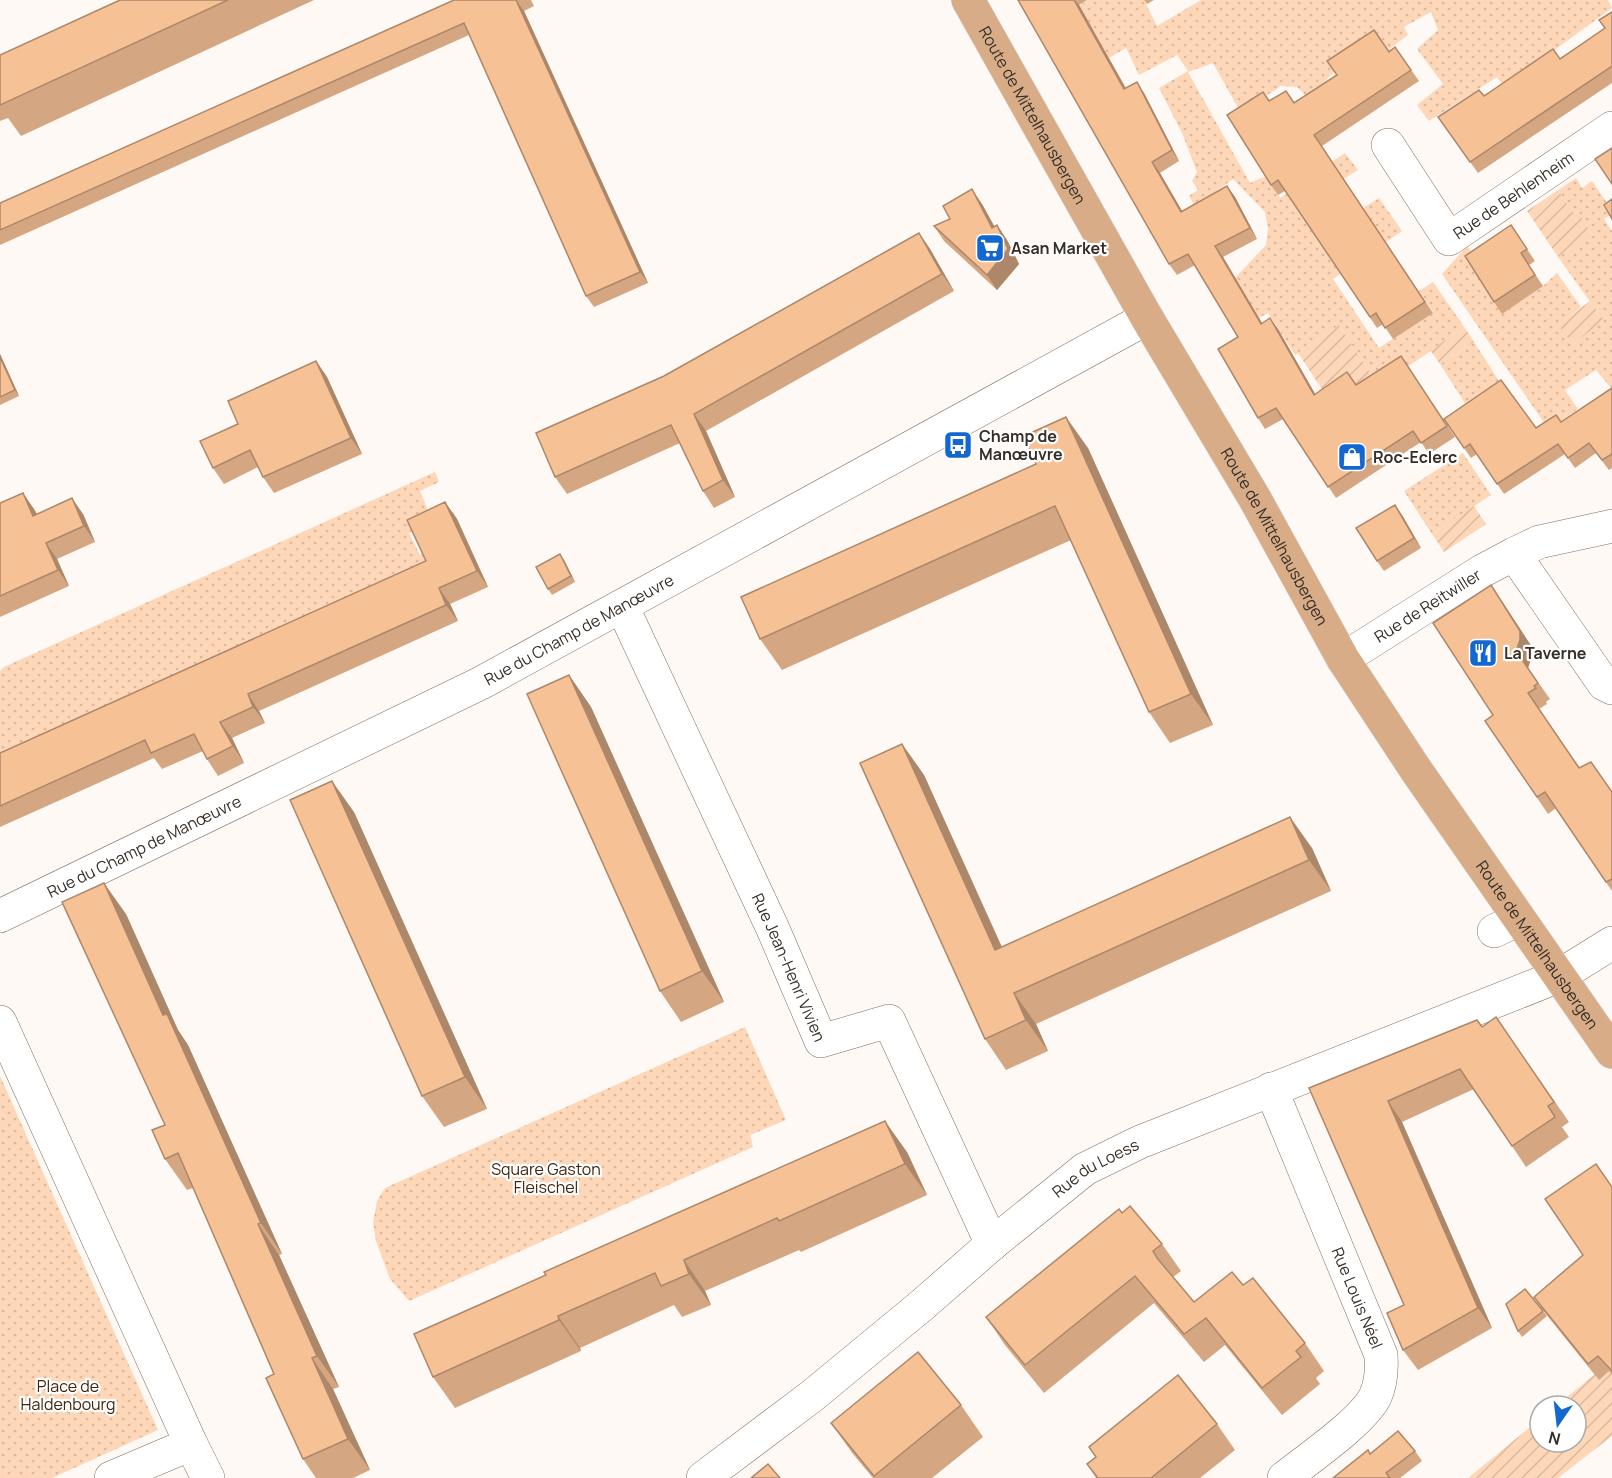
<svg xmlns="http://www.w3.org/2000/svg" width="1612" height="1478" viewBox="0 0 1612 1478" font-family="Manrope,sans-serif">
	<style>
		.grass { fill: url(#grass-dots) }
		.garden { fill: url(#garden-furrows) }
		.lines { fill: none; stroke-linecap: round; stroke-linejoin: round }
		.minor-casing { stroke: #826e5e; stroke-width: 34 }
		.major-casing { stroke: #d7d5d4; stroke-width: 34 }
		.minor { stroke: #fff; stroke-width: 33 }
		.major { stroke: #d7ac87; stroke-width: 33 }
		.wall { fill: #d4a681 }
		.shaded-wall { fill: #ad8769 }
		.building { fill: #f7c196; stroke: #ad8769; stroke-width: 1.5 }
		.labels { text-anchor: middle; stroke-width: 4.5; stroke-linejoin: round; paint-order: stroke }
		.street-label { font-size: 16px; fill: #362e27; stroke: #fff }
		.poi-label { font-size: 16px; font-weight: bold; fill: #362e27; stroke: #fff; text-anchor: start }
		.park-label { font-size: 16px; fill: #40250e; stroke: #fff }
	</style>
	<defs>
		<pattern id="grass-dots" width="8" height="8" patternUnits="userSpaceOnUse" patternTransform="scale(1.5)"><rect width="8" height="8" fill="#fed7b8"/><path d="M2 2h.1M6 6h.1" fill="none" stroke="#dab99e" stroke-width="1.8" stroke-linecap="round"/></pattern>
		<pattern id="garden-furrows" width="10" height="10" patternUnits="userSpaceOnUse" patternTransform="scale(1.5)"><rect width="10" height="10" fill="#fed7b8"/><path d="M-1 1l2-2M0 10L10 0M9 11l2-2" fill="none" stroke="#dab99e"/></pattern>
	</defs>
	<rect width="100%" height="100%" fill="#fef9f5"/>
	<g class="grass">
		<path d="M1087 0H1144L1157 26 1201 0H1608L1612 8 1538 62 1512 98 1497 77 1429 121 1417 105 1443 84 1417 49 1438 30 1431 12 1404 27 1408 35 1388 50 1381 41 1334 72 1323 83 1327 90 1309 99 1297 87 1281 86 1241 113 1213 63 1188 72 1250 183 1266 176 1280 198 1345 153 1358 170 1334 185 1374 225 1363 208 1379 198 1402 231 1333 279 1379 348 1433 312 1419 291 1433 282 1465 328 1379 386 1339 325 1295 355 1268 313 1259 318 1235 278 1266 245 1268 228 1265 212 1233 179 1195 207 1189 196 1198 190 1192 181 1197 172 1182 133 1159 88 1188 71 1177 55 1139 75 1126 48 1109 58 1079 6Z"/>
		<path d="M1576 178 1582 188 1592 181 1612 210V214L1604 219 1612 231V389L1596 370 1565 390 1578 409 1549 430 1442 274 1467 246 1481 262 1502 313 1543 286 1557 273 1581 307 1559 325 1603 320 1558 257 1593 235 1577 212 1574 215 1558 190Z"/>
		<path d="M1474 342 1505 390 1471 413 1440 364Z"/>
		<path d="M1463 453 1491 495 1432 534 1404 491Z"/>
		<path d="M435 472 439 482 420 491 432 520 453 512 457 519 428 525 409 533 420 555 426 552 433 569 0 775V671L4 667Z"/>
		<path d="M745 1027 786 1120 750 1135 753 1147 409 1301 390 1279 376 1241 373 1223 377 1201 385 1188Z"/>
		<path d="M0 1076 158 1430 52 1478H0Z"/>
	</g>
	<g class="garden">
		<path d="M1558 190 1574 214 1578 212 1593 236 1558 257 1527 211Z"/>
		<path d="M1590 301 1604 320 1573 344 1558 325Z"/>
		<path d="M1339 325 1379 386 1363 396 1354 384 1329 400 1298 353Z"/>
		<path d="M1465 328 1474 342 1440 364 1430 350Z"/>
		<path d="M1474 506 1486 524 1444 552 1432 534Z"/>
		<path d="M1612 1360V1436L1558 1478H1468L1540 1419V1442H1576V1406H1556Z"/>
	</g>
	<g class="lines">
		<g class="minor-casing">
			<g id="minor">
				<path id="s1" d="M1388 145 1449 239 1612 128"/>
				<path d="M1514 554 1604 684 1612 688"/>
				<path id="s2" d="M622 606 773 929 821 1041 889 1021 992 1244"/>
				<path id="s3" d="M1343 659 1482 571 1514 554 1539 542 1612 526"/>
				<path id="s4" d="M0 916 481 683 1147 318"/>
				<path d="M1494 931 1519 919"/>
				<path d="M0 1022 191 1444 111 1478"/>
				<path id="s5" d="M1271 1089 1381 1355C1382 1369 1381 1384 1375 1397 1361 1423 1309 1458 1284 1478"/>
				<path d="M191 1444 208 1478"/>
				<path id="s6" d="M703 1478 812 1396 921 1306 992 1244 1085 1169 1140 1142 1559 976 1612 943"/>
			</g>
		</g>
		<g class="major-casing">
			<g id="major">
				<path id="s7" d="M968 0 1147 318 1255 499 1343 659 1416 770 1612 1052"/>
			</g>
		</g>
		<use href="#minor" class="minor"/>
		<use href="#major" class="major"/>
	</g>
	<g class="wall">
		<path d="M120 0H314L21 136 8 118 0 121V55Z"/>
		<path d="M454 0H531L534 6 524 11 648 283 594 307 586 296 469 35 0 245V203Z"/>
		<path d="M1018 0H1087L1079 5 1126 88 1144 93 1179 161 1160 173 1182 211 1227 186 1235 197 1257 239 1223 257 1262 323 1278 329 1315 394 1356 385 1401 356 1455 437 1429 454 1421 442 1336 498 1283 419 1265 429 1258 418 1238 337 1195 265 1177 275 1169 264Z"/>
		<path d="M1144 0H1154L1147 4Z"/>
		<path d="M1612 12V83L1478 173 1438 117 1560 58 1605 28Z"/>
		<path d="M1395 47 1419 81 1322 146 1433 313 1393 339 1383 324 1377 328 1285 191 1278 195 1271 185 1263 92 1270 101 1294 102Z"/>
		<path d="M982 204 994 226 997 225 1007 240 1019 264 997 290 944 241 934 226Z"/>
		<path d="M1511 225 1535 261 1529 265 1543 286 1502 314 1494 302Z"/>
		<path d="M919 233 930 249 954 291 706 431 735 497 714 508 703 491 680 443 567 494 555 477 664 376Z"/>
		<path d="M0 354 19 396 0 405Z"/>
		<path d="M316 361 327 377 362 454 274 493 263 477 258 467 224 484 213 468 238 424Z"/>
		<path d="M1612 388V468L1609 470 1596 453 1575 468 1565 454 1504 494 1477 454 1471 458 1444 419 1536 428 1561 422Z"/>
		<path d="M1088 448 1213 725 1170 743 1149 712 1071 540 782 670 760 639Z"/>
		<path d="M445 502 457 519 488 587 450 604 458 621 259 711 265 723 232 738 244 763 218 776 207 759 203 751 162 769 154 758 0 827V753L426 561Z"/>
		<path d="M0 503 34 509 37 514H83L95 542 57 559 69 586 0 617Z"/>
		<path d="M1402 515 1421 548 1384 571 1377 561Z"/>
		<path d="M564 560 575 582 552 595 548 589Z"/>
		<path d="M1502 601 1532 647V656L1528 668 1550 699 1546 702 1547 704 1539 709 1580 768 1612 792V891L1556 808 1548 814 1485 721 1493 715Z"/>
		<path d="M569 675 591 707 724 1002 681 1022 660 991Z"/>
		<path d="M902 744 924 775 1002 947 1312 848 1331 891 1036 1024 1048 1051 1006 1070 985 1039Z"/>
		<path d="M354 812 487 1109 444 1127 422 1096Z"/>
		<path d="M126 914 178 1030 188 1045 282 1254 279 1255 339 1387 333 1389 370 1470 353 1478H316L303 1459 274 1374 193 1188 187 1190 165 1159V1125Z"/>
		<path d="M1496 1017 1569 1122 1562 1127 1569 1137 1526 1167 1474 1089 1402 1122 1492 1328 1418 1370 1403 1350 1404 1305 1309 1088 1482 1027Z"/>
		<path d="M907 1152 927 1195 801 1252 799 1250 705 1291 711 1305 682 1317 674 1305 580 1348 581 1351 455 1408 433 1377 414 1334Z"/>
		<path d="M1612 1186V1375L1609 1371 1599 1380 1545 1313 1534 1297 1583 1255Z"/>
		<path d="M1122 1213 1162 1244 1181 1271 1173 1277 1194 1302 1243 1285 1305 1343 1324 1371 1316 1378 1320 1384 1282 1415 1225 1345 1204 1362 1154 1303 1044 1393 1005 1345 986 1317Z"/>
		<path d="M1543 1311 1547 1316 1522 1337 1518 1331Z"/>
		<path d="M961 1405 983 1437 932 1478H873L853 1454 831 1423Z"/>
		<path d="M1217 1424 1235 1450 1200 1478H1096L1087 1464 1096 1457 1089 1447Z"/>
		<path d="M1415 1451 1422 1461 1400 1478H1333L1370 1454Z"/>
	</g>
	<g class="shaded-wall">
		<path d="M516 0 524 11 648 283 640 272Z"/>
		<path d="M1074 0 1079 5 1132 100 1124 89Z"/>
		<path d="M1137 82 1144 93 1179 161 1172 150Z"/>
		<path d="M1152 162 1160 173 1189 223 1181 212Z"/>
		<path d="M1227 186 1235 197 1257 239 1250 228Z"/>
		<path d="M972 189 982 204 1003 242 992 228Z"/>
		<path d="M997 225 1007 240 1019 264 997 290 987 275Z"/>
		<path d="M919 233 930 249 954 291 942 274Z"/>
		<path d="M1215 246 1223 257 1269 335 1261 324Z"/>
		<path d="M1270 318 1278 329 1322 406 1314 395Z"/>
		<path d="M0 354 19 396 15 390 0 357Z"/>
		<path d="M316 361 327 377 362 454 351 438Z"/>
		<path d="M694 414 706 431 735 497 723 480Z"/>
		<path d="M1066 417 1088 448 1213 725 1191 694Z"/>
		<path d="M23 493 34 509 45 531 33 516Z"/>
		<path d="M72 498 83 514 95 542 84 526Z"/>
		<path d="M445 502 457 519 488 587 477 571Z"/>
		<path d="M1395 505 1402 515 1421 548 1414 538Z"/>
		<path d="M46 543 57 559 69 586 58 570Z"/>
		<path d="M560 554 564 560 575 582 571 576Z"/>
		<path d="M1491 585 1532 647V656L1528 668 1550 699 1516 651Z"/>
		<path d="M439 588 450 604 458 621 446 605Z"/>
		<path d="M569 675 591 707 724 1002 702 971Z"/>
		<path d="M248 694 259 711 265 723 253 707Z"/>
		<path d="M220 722 232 738 244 763 233 746Z"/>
		<path d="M902 744 924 775 1017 981 995 950Z"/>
		<path d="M332 781 354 812 487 1109 465 1077Z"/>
		<path d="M1290 817 1312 848 1331 891 1309 860Z"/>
		<path d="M104 883 126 914 178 1030 188 1045 282 1254 261 1223 163 1015Z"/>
		<path d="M1014 993 1036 1024 1048 1051 1026 1020Z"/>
		<path d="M1388 1101 1402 1122 1492 1328 1478 1308Z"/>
		<path d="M885 1121 907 1152 927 1195 905 1164Z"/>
		<path d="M258 1224 279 1255 339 1387 317 1356Z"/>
		<path d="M684 1260 705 1291 711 1305 689 1274Z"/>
		<path d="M558 1316 580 1348 581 1351 559 1320Z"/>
		<path d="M312 1358 333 1389 370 1470 348 1439Z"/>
	</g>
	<g class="building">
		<path d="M120 0H228L0 105V55Z"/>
		<path d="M454 0H516L640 272 586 296 464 23 0 230V203Z"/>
		<path d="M1018 0H1074L1124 89 1137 82 1172 150 1152 162 1181 212 1227 186 1250 228 1215 246 1261 324 1270 318 1314 395 1347 372 1356 385 1401 356 1447 426 1421 443 1413 431 1328 487 1276 408 1258 418 1218 349 1238 337 1188 254 1169 264Z"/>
		<path d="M1612 12V66L1470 162 1438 117 1479 90 1484 96 1553 49 1560 59 1605 28 1599 20Z"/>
		<path d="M1374 30 1389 52 1395 47 1411 70 1314 135 1425 302 1385 328 1376 313 1370 317 1278 180 1271 185 1227 115 1263 92 1269 101 1286 91 1294 103 1337 75 1327 61Z"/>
		<path d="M1612 148V184L1595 159Z"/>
		<path d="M972 189 992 228 997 225 1008 249 987 275 934 226 950 219 943 206Z"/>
		<path d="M1612 199V219L1604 205Z"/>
		<path d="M1511 225 1527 249 1521 253 1535 275 1494 302 1465 256Z"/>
		<path d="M919 233 942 274 694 414 723 480 703 491 671 425 555 477 536 433 664 376Z"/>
		<path d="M0 357 15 390 0 397Z"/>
		<path d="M316 361 351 438 263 477 250 450 213 468 200 441 238 424 228 401Z"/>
		<path d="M1501 380 1536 428 1556 415 1561 422 1612 388V454L1602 460 1589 443 1568 458 1558 444 1497 484 1470 444 1464 448 1444 419Z"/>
		<path d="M1066 417 1191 694 1149 712 1055 506 760 639 741 597 1036 464 1024 436Z"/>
		<path d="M23 493 33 516 72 498 84 526 46 543 58 570 0 596V503Z"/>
		<path d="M445 502 477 571 439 588 446 605 248 694 253 707 220 722 233 746 207 759 194 734 151 753 145 740 0 806V753L426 561 407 520Z"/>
		<path d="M1395 505 1414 538 1377 561 1356 528Z"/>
		<path d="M560 554 571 576 548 589 536 567Z"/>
		<path d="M1491 585 1520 631V640L1516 651 1538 683 1534 686 1536 688 1528 693 1579 768 1591 762 1612 792V879L1606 882 1545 792 1537 797 1485 721 1493 715 1433 623Z"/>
		<path d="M569 675 702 971 660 991 527 694Z"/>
		<path d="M902 744 995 950 1290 817 1309 860 1014 993 1026 1020 985 1039 860 763Z"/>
		<path d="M332 781 465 1077 422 1096 290 800Z"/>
		<path d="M104 883 163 1015 167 1014 261 1223 258 1224 317 1356 312 1358 348 1439 303 1459 266 1378 274 1374 178 1153 165 1159 152 1130 165 1125 62 902Z"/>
		<path d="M1496 1017 1554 1102 1548 1106 1555 1117 1512 1146 1460 1069 1388 1101 1478 1308 1403 1350 1387 1313 1404 1305 1309 1088 1477 1020 1482 1027Z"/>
		<path d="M885 1121 905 1164 779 1221 777 1218 684 1260 689 1274 661 1286 655 1273 558 1316 559 1320 433 1377 414 1334 546 1275 544 1272Z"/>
		<path d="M1596 1164 1612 1187V1371L1598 1356 1588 1364 1534 1297 1583 1255 1545 1199Z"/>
		<path d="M1130 1206 1162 1244 1153 1251 1157 1258 1194 1302 1232 1272 1243 1285 1253 1278 1305 1343 1296 1351 1301 1357 1262 1388 1206 1318 1184 1334 1135 1276 1025 1365 986 1317 1119 1209 1122 1213Z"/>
		<path d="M1525 1289 1543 1311 1518 1331 1506 1304Z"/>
		<path d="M918 1352 961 1405 874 1476 831 1423Z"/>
		<path d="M1178 1375 1217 1424 1151 1478H1098L1087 1464 1096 1457 1089 1447Z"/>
		<path d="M1398 1431 1415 1451 1386 1473 1390 1478H1333L1368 1450 1370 1454Z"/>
		<path d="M768 1464 780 1478H751Z"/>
	</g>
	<defs>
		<g id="supermarket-square" transform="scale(1.5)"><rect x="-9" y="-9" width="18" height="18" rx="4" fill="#1267d0" stroke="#fff"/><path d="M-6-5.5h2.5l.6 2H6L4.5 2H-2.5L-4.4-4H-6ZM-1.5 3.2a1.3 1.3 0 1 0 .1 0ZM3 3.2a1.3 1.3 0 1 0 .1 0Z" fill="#fff"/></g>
		<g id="bus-square" transform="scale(1.5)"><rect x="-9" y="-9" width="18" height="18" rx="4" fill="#1267d0" stroke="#fff"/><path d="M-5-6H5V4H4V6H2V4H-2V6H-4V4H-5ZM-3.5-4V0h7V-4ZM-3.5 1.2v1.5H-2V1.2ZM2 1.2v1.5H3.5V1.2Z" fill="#fff"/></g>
		<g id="shop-square" transform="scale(1.5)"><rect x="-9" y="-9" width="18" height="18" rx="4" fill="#1267d0" stroke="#fff"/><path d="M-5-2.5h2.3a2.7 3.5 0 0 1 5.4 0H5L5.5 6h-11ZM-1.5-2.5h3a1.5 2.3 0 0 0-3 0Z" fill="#fff"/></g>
		<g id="restaurant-square" transform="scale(1.5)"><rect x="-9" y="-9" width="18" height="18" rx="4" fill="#1267d0" stroke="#fff"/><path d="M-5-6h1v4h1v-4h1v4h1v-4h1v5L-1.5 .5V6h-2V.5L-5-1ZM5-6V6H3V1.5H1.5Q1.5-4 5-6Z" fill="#fff"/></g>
	</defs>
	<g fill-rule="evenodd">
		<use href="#supermarket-square" x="990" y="248"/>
		<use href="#bus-square" x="958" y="445"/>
		<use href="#shop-square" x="1352" y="457"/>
		<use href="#restaurant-square" x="1483" y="653"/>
	</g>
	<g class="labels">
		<g class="street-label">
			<text dy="6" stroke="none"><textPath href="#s7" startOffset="132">Route de Mittelhausbergen</textPath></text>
			<text dy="6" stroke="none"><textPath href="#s1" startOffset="190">Rue de Behlenheim</textPath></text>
			<text dy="6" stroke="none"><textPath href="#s7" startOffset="618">Route de Mittelhausbergen</textPath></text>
			<text dy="6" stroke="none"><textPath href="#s3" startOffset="100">Rue de Reitwiller</textPath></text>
			<text dy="6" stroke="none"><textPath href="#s4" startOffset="646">Rue du Champ de Manœuvre</textPath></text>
			<text dy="6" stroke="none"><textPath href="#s4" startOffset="160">Rue du Champ de Manœuvre</textPath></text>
			<text dy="6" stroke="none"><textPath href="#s7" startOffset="1104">Route de Mittelhausbergen</textPath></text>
			<text dy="6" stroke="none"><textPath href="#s2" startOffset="398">Rue Jean-Henri Vivien</textPath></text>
			<text dy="6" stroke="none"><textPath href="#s6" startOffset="501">Rue du Loess</textPath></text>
			<text dy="6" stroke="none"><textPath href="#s5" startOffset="226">Rue Louis Néel</textPath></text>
		</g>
		<g class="poi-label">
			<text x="1011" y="254">Asan Market</text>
			<text x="979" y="442">Champ de<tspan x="979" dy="18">Manœuvre</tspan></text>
			<text x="1373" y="463">Roc-Eclerc</text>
			<text x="1504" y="659">La Taverne</text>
		</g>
		<g class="park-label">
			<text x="546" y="1175">Square Gaston<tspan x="546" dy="18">Fleischel</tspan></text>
			<text x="68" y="1392">Place de<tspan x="68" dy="18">Haldenbourg</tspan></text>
		</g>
	</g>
	<g transform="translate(1558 1424) rotate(194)"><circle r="28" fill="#ffffff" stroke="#afaba9" stroke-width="1.5"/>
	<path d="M0-4.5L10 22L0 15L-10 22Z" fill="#1267d0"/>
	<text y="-9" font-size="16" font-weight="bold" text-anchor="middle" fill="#362e27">N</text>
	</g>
</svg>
